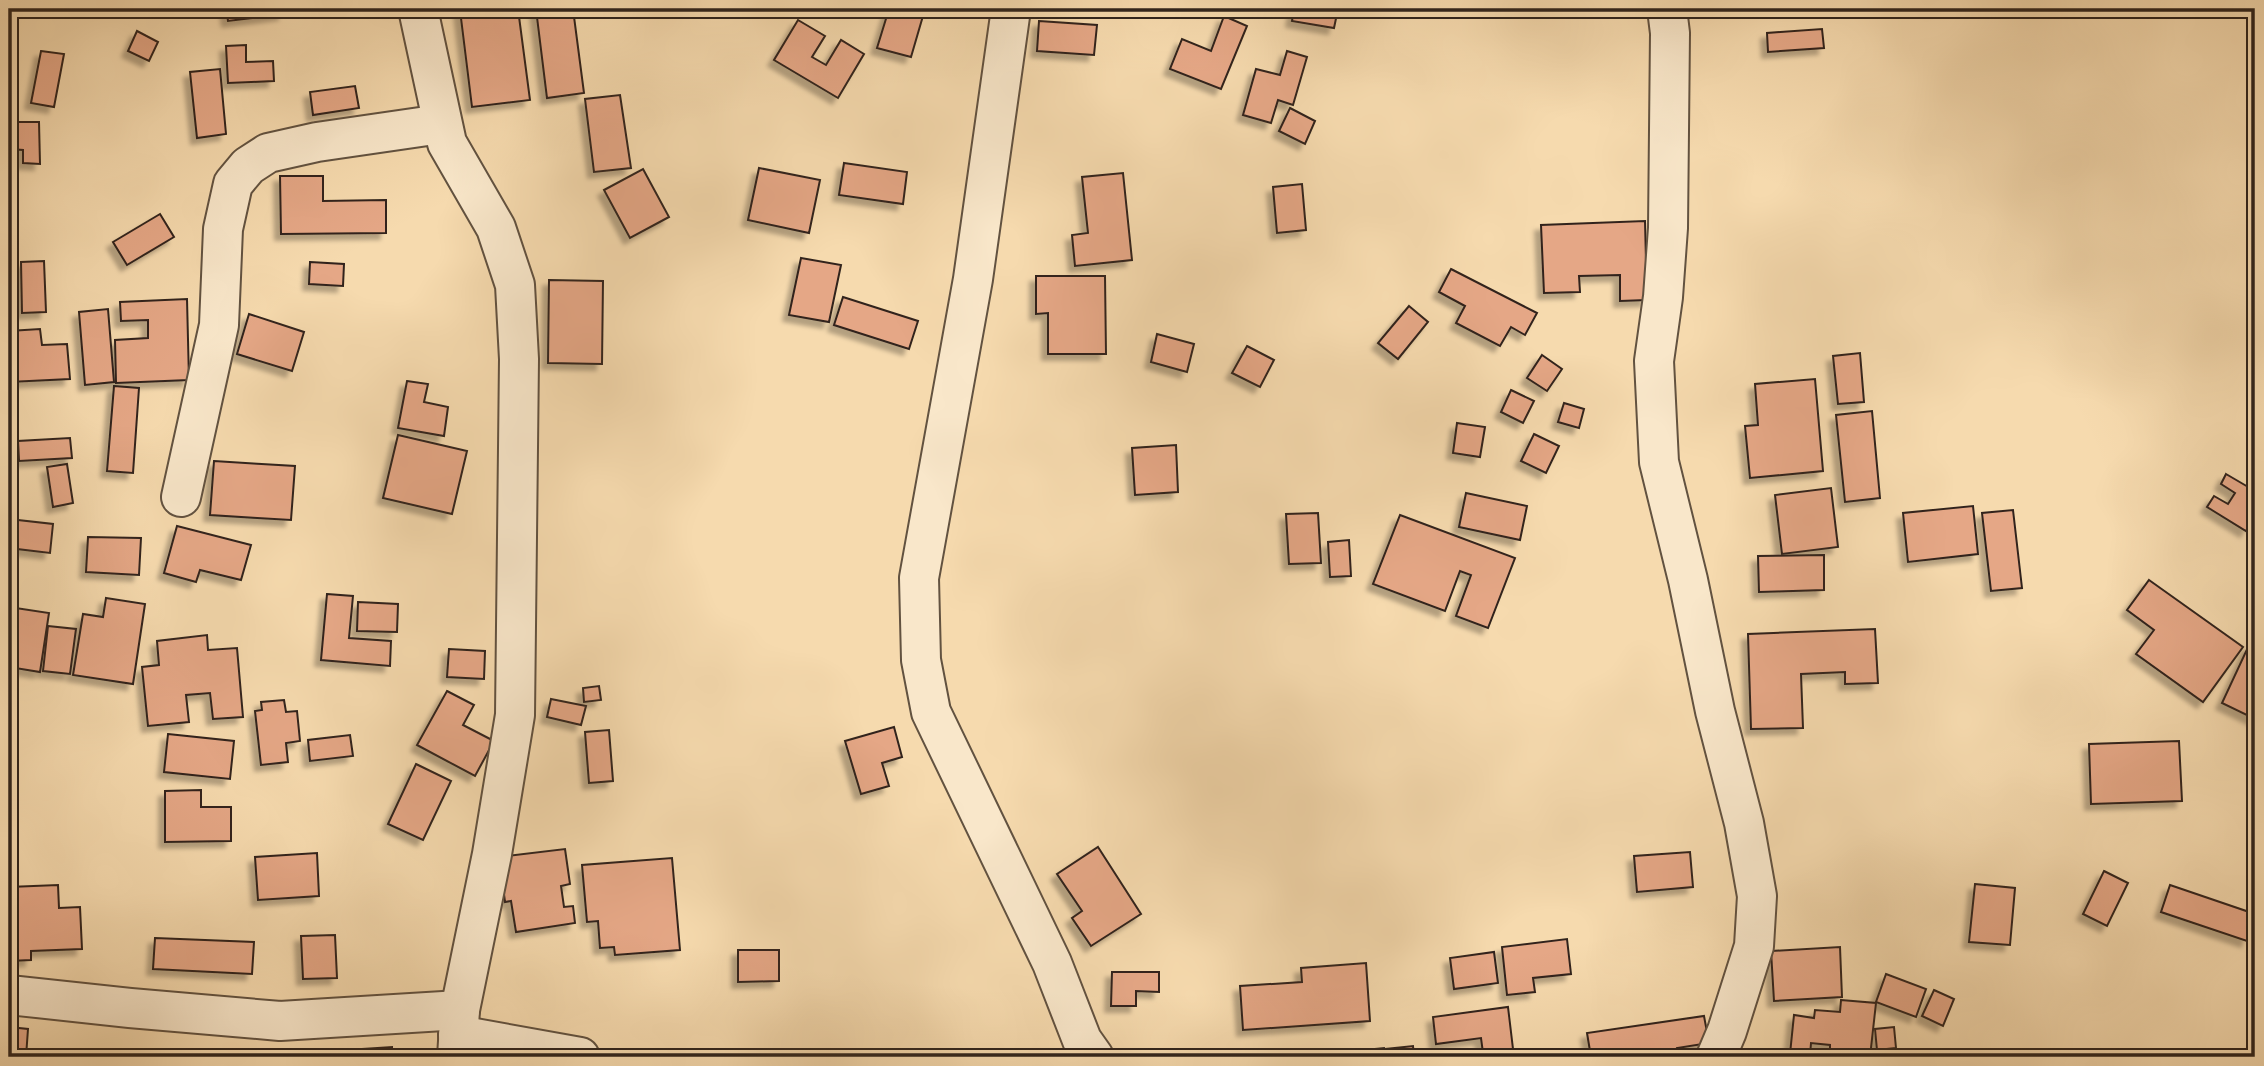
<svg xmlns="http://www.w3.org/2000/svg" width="2264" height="1066" viewBox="0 0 2264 1066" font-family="Vollkorn,serif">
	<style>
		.building { fill: #e5a786; stroke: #30241c; stroke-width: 2; filter: url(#shadow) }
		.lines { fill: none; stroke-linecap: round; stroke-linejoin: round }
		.minor-casing { stroke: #625240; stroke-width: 42 }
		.minor { stroke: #f9e7ca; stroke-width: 38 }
	</style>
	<defs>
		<filter id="shadow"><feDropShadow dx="-6" dy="6" stdDeviation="2" flood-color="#0004"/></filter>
	</defs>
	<rect width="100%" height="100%" fill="#f6daae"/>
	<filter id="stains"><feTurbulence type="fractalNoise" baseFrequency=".00286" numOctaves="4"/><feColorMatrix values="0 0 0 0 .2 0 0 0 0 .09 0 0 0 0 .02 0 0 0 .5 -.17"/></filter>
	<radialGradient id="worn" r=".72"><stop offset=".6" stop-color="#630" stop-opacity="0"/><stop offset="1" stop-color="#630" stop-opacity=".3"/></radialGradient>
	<g class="building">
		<path d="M226 9H283L284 14 228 21Z"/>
		<path d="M473 9H518L530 100 472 107 460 10Z"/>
		<path d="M536 9H573L584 93 547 98Z"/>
		<path d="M889 9H925L911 57 877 48Z"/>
		<path d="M1294 9H1338L1334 28 1292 21Z"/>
		<path d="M1224 16 1247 26 1221 89 1170 69 1182 39 1211 51Z"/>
		<path d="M798 20 825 36 812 57 826 65 841 40 864 54 838 98 774 60Z"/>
		<path d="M1039 21 1097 25 1094 55 1037 51Z"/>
		<path d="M1822 29 1824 48 1768 52 1767 33Z"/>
		<path d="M137 31 158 42 149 61 128 51Z"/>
		<path d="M246 45V62L273 61 274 81 228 83 226 46Z"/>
		<path d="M41 51 64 54 54 107 31 103Z"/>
		<path d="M1287 51 1307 57 1293 105 1278 100 1271 123 1243 115 1256 69 1280 75Z"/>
		<path d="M220 69 226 134 197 138 190 72Z"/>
		<path d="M355 86 359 108 313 115 310 92Z"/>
		<path d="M620 95 631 168 594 172 585 99Z"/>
		<path d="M1290 108 1315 121 1305 144 1279 131Z"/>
		<path d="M9 122H39L40 164 23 163V150L9 149Z"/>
		<path d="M844 163 907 172 903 204 839 195Z"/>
		<path d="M759 168 820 180 809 233 748 220Z"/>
		<path d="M643 169 669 217 630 238 604 190Z"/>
		<path d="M1123 173 1132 260 1075 266 1072 235 1088 233 1082 177Z"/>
		<path d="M280 176H323V201L386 200V233L281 234Z"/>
		<path d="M1302 184 1306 230 1277 233 1273 187Z"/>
		<path d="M160 214 174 237 127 265 113 242Z"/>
		<path d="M1645 221 1647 300 1620 301V275L1579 276 1580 292 1544 293 1541 225Z"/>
		<path d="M801 258 841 265 829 322 789 315Z"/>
		<path d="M44 261 46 312 22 313 21 262Z"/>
		<path d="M310 262 344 264 343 286 309 284Z"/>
		<path d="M1451 269 1537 313 1525 335 1511 327 1500 346 1456 323 1465 306 1439 292Z"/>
		<path d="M1036 276H1105L1106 354H1048V313L1036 314Z"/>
		<path d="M549 280 603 281 602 364 548 363Z"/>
		<path d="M843 297 918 321 909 349 834 325Z"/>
		<path d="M187 299 189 380 116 383 115 340 148 338V320L121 321 120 302Z"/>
		<path d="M1409 306 1428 322 1398 359 1378 343Z"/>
		<path d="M108 309 114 382 85 385 79 312Z"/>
		<path d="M249 314 304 332 292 371 237 354Z"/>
		<path d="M40 329 42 345 67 344 70 379 9 382V331Z"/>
		<path d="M1157 334 1194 344 1187 372 1151 362Z"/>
		<path d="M1247 346 1274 360 1260 387 1232 373Z"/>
		<path d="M1860 353 1864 402 1838 404 1833 356Z"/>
		<path d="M1542 355 1562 369 1547 391 1527 378Z"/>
		<path d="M1815 379 1823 471 1750 478 1745 426 1758 425 1755 384Z"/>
		<path d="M407 381 428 384 424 402 448 407 444 436 398 428Z"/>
		<path d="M114 386 139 388 133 473 107 471Z"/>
		<path d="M1511 390 1534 401 1523 423 1501 412Z"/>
		<path d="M1564 403 1584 409 1579 428 1558 422Z"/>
		<path d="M1872 411 1880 498 1845 502 1836 415Z"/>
		<path d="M1457 423 1485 427 1480 457 1453 453Z"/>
		<path d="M1534 434 1559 446 1546 473 1521 461Z"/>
		<path d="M398 435 467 451 452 514 383 498Z"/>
		<path d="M70 438 72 458 19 461 18 441Z"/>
		<path d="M1176 445 1178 492 1135 495 1132 448Z"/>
		<path d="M214 461 295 466 291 520 210 515Z"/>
		<path d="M67 464 73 503 53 507 47 467Z"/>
		<path d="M2226 474 2255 491V516L2246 531 2207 507 2214 496 2228 504 2235 493 2221 484Z"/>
		<path d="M1831 488 1838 547 1782 554 1775 495Z"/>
		<path d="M1466 493 1527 506 1520 540 1459 527Z"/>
		<path d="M1973 506 1978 554 1908 562 1903 513Z"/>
		<path d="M2013 510 2022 588 1991 591 1982 513Z"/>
		<path d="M1318 513 1321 563 1289 564 1286 514Z"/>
		<path d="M1400 515 1515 558 1488 628 1456 616 1471 575 1460 571 1445 611 1373 584Z"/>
		<path d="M9 519 53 524 50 553 9 548Z"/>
		<path d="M177 526 251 545 241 580 200 570 196 582 164 573Z"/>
		<path d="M88 537 141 538 139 575 86 572Z"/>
		<path d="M1349 540 1351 576 1330 577 1328 542Z"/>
		<path d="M1824 555V590L1759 592 1758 556Z"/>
		<path d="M2149 580 2243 647 2203 702 2136 654 2154 630 2127 610Z"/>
		<path d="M327 594 353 596 349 638 391 641 390 666 321 660Z"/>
		<path d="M106 598 145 604 133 684 73 675 83 614 103 617Z"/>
		<path d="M358 602 398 604 397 632 357 631Z"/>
		<path d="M9 607 49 613 40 672 9 667Z"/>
		<path d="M48 626 76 629 70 674 43 671Z"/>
		<path d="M1875 629 1878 683 1845 684V672L1801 674 1803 728 1751 729 1748 634Z"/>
		<path d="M207 635 208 650 237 648 243 717 213 719 210 693 186 695 189 722 148 726 142 667 159 665 157 641Z"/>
		<path d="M2249 645 2255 648V719L2222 703Z"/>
		<path d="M449 649 485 651 484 679 447 677Z"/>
		<path d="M599 686 601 700 584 702 583 688Z"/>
		<path d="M447 691 474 705 463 725 494 741 475 776 417 745Z"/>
		<path d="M551 699 586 706 581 725 547 717Z"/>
		<path d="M284 700 286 712 297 711 300 741 286 743 288 762 261 765 255 711 262 710 261 702Z"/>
		<path d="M894 727 902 757 882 763 889 786 861 794 845 741Z"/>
		<path d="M609 730 613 781 589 783 585 732Z"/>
		<path d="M168 734 234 741 230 779 164 772Z"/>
		<path d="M350 735 353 756 310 761 308 740Z"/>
		<path d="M2179 741 2182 801 2091 804 2089 744Z"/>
		<path d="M416 764 451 781 423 840 388 824Z"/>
		<path d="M201 790V807H231V841L165 842V791Z"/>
		<path d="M1098 847 1141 914 1091 946 1072 918 1082 911 1057 874Z"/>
		<path d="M565 849 570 884 561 886 564 907 573 906 575 923 516 932 511 901 505 902 499 857Z"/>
		<path d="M1690 852 1693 887 1637 892 1634 856Z"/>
		<path d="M317 853 319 896 258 900 255 857Z"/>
		<path d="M672 858 680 950 615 955 614 947 600 948 598 921 587 922 582 865Z"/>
		<path d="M2104 871 2128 883 2107 926 2083 914Z"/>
		<path d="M1975 884 2015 888 2010 945 1969 942Z"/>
		<path d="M58 885 59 908 80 907 82 949 31 951V960L9 961V887Z"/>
		<path d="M2170 885 2255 914 2247 941 2161 912Z"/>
		<path d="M335 935 337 978 303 979 301 936Z"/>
		<path d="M155 938 254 942 252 974 153 969Z"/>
		<path d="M1567 939 1571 974 1533 978 1535 992 1507 995 1502 947Z"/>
		<path d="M1840 947 1842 997 1774 1001 1771 951Z"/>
		<path d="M738 950H779V981L738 982Z"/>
		<path d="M1494 952 1498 983 1454 989 1450 958Z"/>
		<path d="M1366 963 1370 1021 1243 1030 1240 986 1302 982 1301 968Z"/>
		<path d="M1112 972H1159V992L1136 991V1006H1111Z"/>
		<path d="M1886 974 1926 989 1916 1017 1876 1002Z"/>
		<path d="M1934 990 1954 999 1943 1026 1922 1016Z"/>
		<path d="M1841 1000 1876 1003 1870 1057H1833V1054L1830 1053V1045L1811 1043 1810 1056 1790 1054 1794 1015 1814 1018 1815 1010 1840 1012Z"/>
		<path d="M1508 1007 1513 1049 1483 1053 1481 1038 1436 1044 1433 1017Z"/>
		<path d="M1704 1016 1709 1043 1677 1048 1678 1057H1591L1587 1033Z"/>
		<path d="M9 1027 28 1029 26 1057H9Z"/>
		<path d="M1894 1027 1896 1048 1877 1050 1875 1029Z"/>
		<path d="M1413 1046 1414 1057H1387L1386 1049Z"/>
		<path d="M392 1047V1057H316V1052Z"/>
		<path d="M1384 1048 1385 1057H1325V1054Z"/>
	</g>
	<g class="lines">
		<g class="minor-casing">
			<g id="minor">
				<path d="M418 9 447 143 496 228 515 285 519 359 515 715 492 854 460 1010 457 1057"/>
				<path d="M1011 9 973 279 919 578 921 660 931 712 1052 963 1082 1040 1094 1057"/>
				<path d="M1667 9 1670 33 1668 228 1663 297 1654 361 1659 462 1688 580 1715 711 1744 823 1757 896 1754 946 1727 1031 1716 1057"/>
				<path d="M181 497 219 325 223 229 233 184 248 166 268 153 317 142 441 124"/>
				<path d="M9 995 130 1008 280 1021 460 1010"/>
				<path d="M458 1035 580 1057"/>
			</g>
		</g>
		<use href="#minor" class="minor"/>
	</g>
	<rect width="2264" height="1066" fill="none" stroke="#f6daae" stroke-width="35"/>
	<rect x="10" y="10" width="2243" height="1045" fill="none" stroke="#30241c" stroke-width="3.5"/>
	<rect x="18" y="18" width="2229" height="1031" fill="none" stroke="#30241c" stroke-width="2"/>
	<rect width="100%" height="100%" filter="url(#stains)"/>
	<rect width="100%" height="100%" fill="url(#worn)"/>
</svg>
